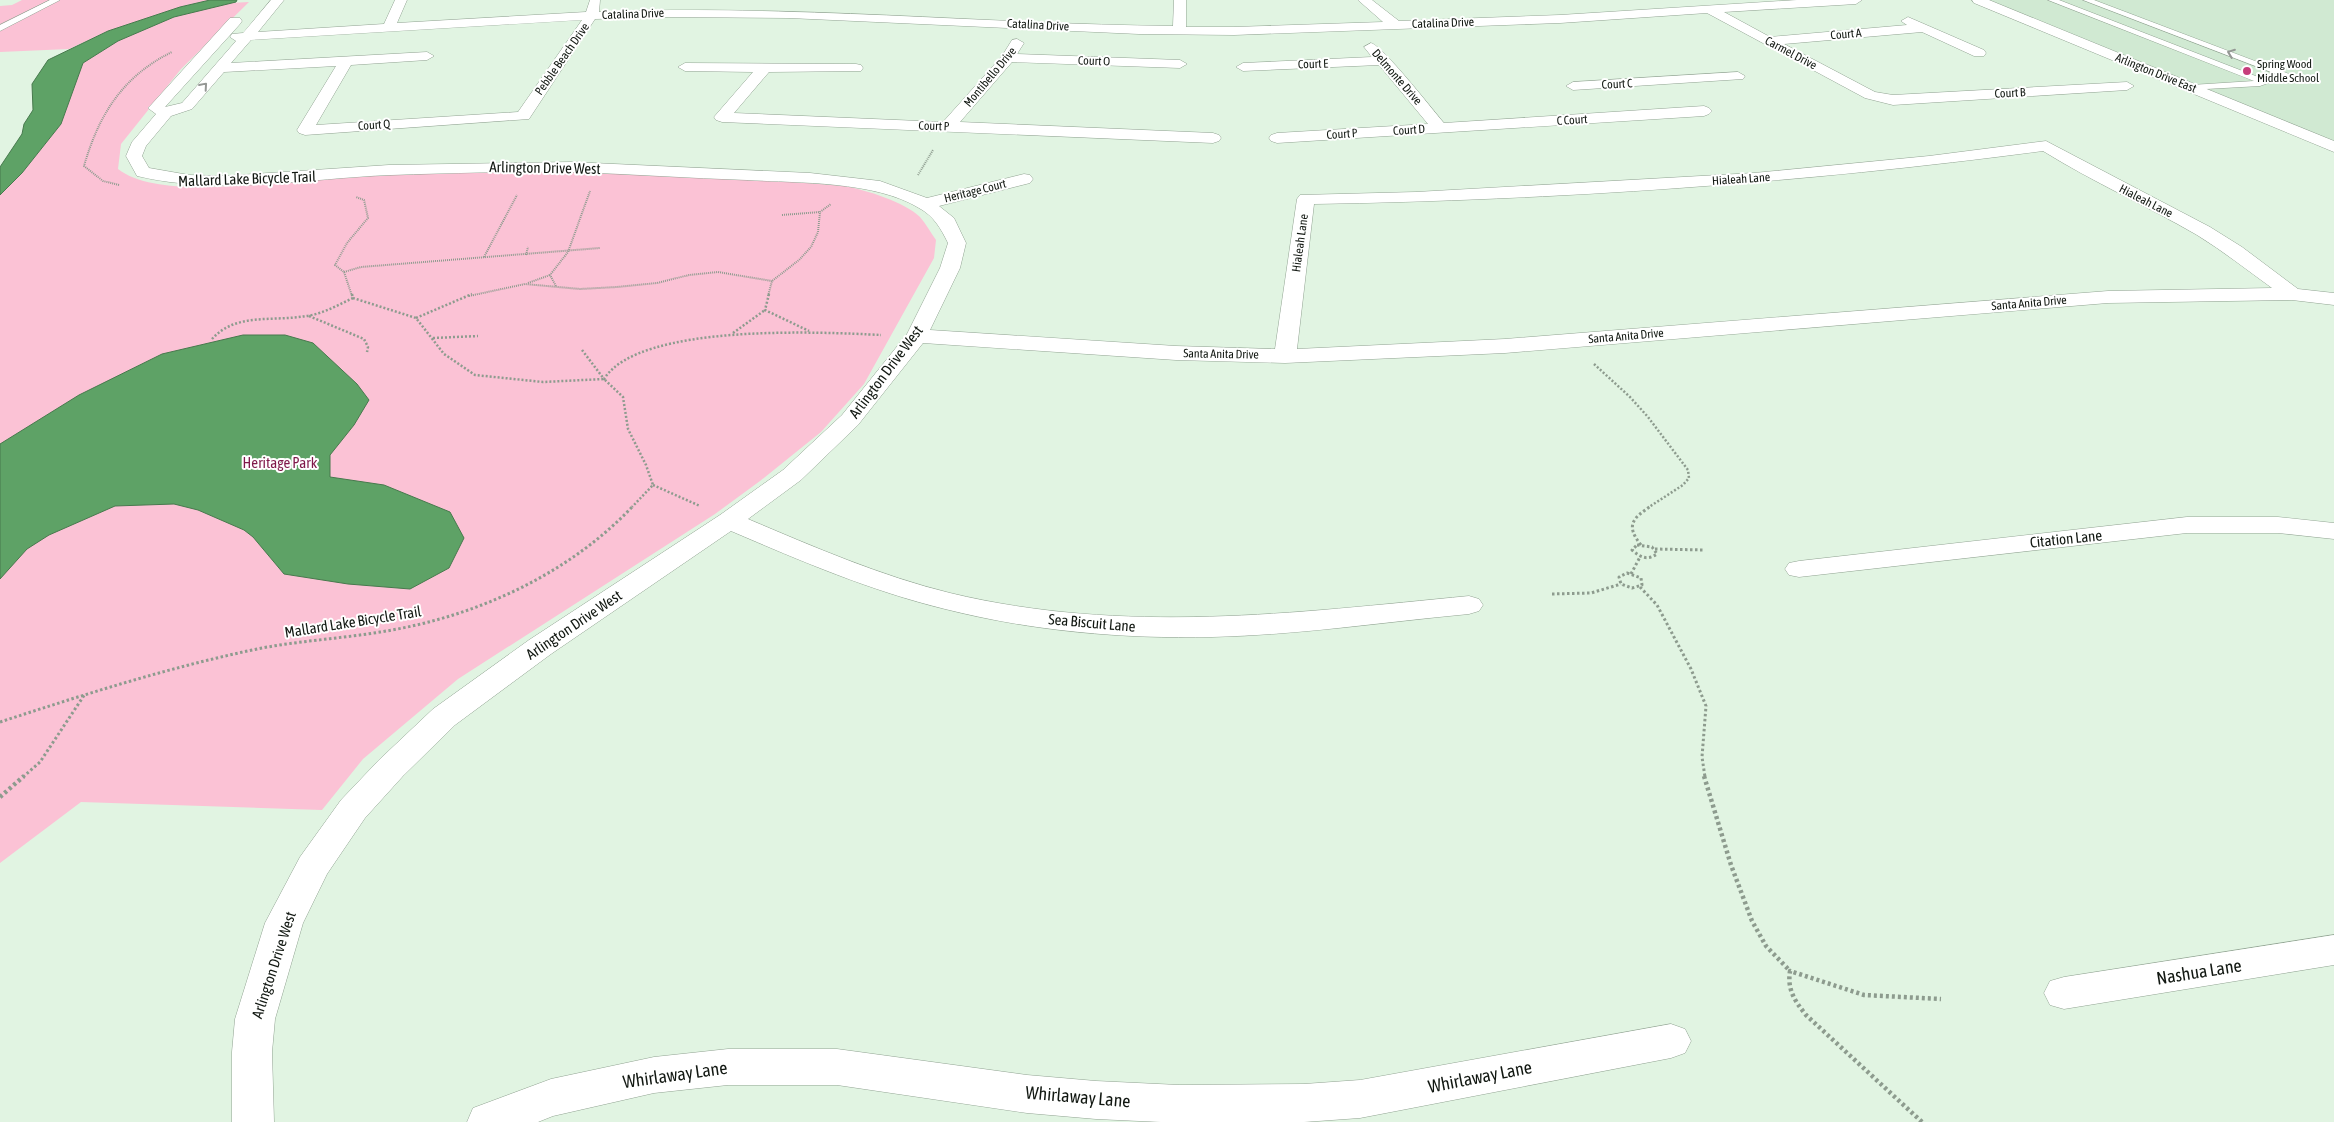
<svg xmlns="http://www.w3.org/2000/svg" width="2334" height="1122" viewBox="0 0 2334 1122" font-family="'Asap Condensed',sans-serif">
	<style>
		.built { fill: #d0e9d2 }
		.green { fill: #fbc2d5 }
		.water { fill: #5ea266; stroke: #47794d }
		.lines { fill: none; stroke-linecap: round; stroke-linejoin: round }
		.service-casing { stroke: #91a392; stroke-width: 1 }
		.minor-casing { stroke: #91a392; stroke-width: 1 }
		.path-far3 { stroke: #8d9b8e; stroke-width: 2; stroke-dasharray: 1 1; stroke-linecap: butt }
		.path-far2 { stroke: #8d9b8e; stroke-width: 2.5; stroke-dasharray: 2 2; stroke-linecap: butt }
		.path-far1 { stroke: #8d9b8e; stroke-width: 3; stroke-dasharray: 2.5 2.5; stroke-linecap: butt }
		.path { stroke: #8d9b8e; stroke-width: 4.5; stroke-dasharray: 3 3; stroke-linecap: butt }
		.service { fill: #fff; fill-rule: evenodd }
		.minor { fill: #fff; fill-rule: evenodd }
		.oneway { stroke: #949794 }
		.poi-dot { fill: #c63e7b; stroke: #fff; stroke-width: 2 }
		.labels { text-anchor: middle; stroke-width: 4; stroke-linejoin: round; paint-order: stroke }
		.far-street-label { font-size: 12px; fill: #121812; stroke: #fff }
		.far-poi-label { font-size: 12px; fill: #121812; stroke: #fff; text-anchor: start }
		.street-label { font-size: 15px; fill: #121812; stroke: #fff }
		.park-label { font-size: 15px; fill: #7f194a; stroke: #fff }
		.near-street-label { font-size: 18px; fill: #121812; stroke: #fff }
	</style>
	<rect width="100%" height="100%" fill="#e1f4e2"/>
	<path class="built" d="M1985 0H2334V142Z"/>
	<g class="green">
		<path d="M22 0H210L180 7 108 31 69 49 0 52V6L12 5Z"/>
		<path d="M249 2 181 69 121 144 118 169C151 195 231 186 272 183 351 177 430 171 509 171 621 170 733 177 844 186 866 190 905 202 920 217 926 224 931 233 936 240L934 258 864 384 821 432 760 481 715 514 458 679 363 759 322 810 81 802 0 863V195L22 173 61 124 83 63 118 41 174 17 230 3Z"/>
	</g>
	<g class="water">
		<path d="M210 0H237L236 2 174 17 118 41 83 63 61 124 22 173 0 195V167L22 134 24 124 33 110 32 84 48 60 108 31 180 7Z"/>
		<path d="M243 335H285L313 343 357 384 369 400 354 425 330 455V477L384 485 450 512 464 538 449 568 410 589 348 584 284 574 253 537 244 530 198 510 174 504 115 506 49 535 27 549 0 579V444L79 395 162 354Z"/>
	</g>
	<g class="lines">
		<g class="service-casing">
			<g id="service">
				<path d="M50 0H60L0 31V25Z"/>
				<path d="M2048 0H2059L2271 82 2260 86 2188 90 2186 88 2191 85 2254 81Z"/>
				<path d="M2083 0H2094L2297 77 2289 79Z"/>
			</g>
		</g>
		<g class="minor-casing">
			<g id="minor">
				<path d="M271 0H284L258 32 384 24 395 0H407L397 23 586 12 590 0H600L599 12C791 4 982 24 1173 26L1174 0H1186V27H1234L1383 22 1358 0H1372L1399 21 1560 15 1797 0H1862L1856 4 1724 12 1770 37 1907 25 1901 21 1908 17 1984 50 1986 53 1984 56H1974L1922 32 1784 44 1875 92 1893 95 2127 82 2134 86 2127 90 1893 105 1865 98 1707 13 1560 23 1234 35 1139 34 789 18 664 17 595 19 529 119 305 135 299 133 297 130 336 66 224 72 192 109 171 116 146 146 142 156 149 168 189 175 224 176 389 165 571 162 810 173 880 181 927 198 1024 174 1030 175 1033 179 1030 183 939 206 954 218 966 243 960 268 930 330 1176 346 1275 349 1297 199 1300 195 1416 192 1754 173 1929 156 2046 141 2210 227 2242 247 2298 289 2334 293V305L2292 300 2108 303 1505 353 1285 363 1176 360 923 343 858 425 801 480 748 519C814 547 881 576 950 593 1125 635 1293 613 1469 596L1479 599 1483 605 1479 611 1469 614C1384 622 1298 635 1212 637 1123 639 1032 631 945 609 871 591 801 561 731 531L551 654 455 725 403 776 365 818 327 874 303 923 275 1019 272 1052 274 1122H232V1052L235 1019 265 923 300 857 341 800 379 760 433 709 529 640 720 515 783 470 842 415 907 334 940 268 948 243C941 229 934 216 919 208 875 181 799 183 747 180 689 178 630 174 571 172 511 171 451 173 391 175 307 178 221 196 137 176L126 156 132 142 156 114 148 108 151 105 230 18H240L242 21 240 24 165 107 182 103 236 41 230 37 232 34 243 33ZM582 20 518 112 316 125 351 65 427 60 434 56 427 52 231 63 251 40ZM2043 151C2093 182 2147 206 2197 235 2223 251 2247 270 2272 288L2108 291 1505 339 1297 349 1314 204C1558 200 1801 183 2043 151Z"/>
				<path d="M1972 0H1989L2334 141V152L1974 3Z"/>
				<path d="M1017 39 1024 43 1017 54 1180 60 1187 64 1180 68 1012 62 960 122 1213 133 1219 135 1221 138 1219 141 1213 143 722 122 716 120 714 117 753 72 685 71 678 67 685 63 856 64 861 65 863 68 861 71 769 72 734 113 943 122 1002 56 1012 40Z"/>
				<path d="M1371 43C1383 46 1432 109 1444 123L1704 106 1709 108 1712 111 1709 114 1704 116 1277 143 1271 141 1269 138 1271 135 1277 133 1428 124 1379 65 1243 71 1236 67 1243 63 1372 57 1364 47Z"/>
				<path d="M1738 72 1745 76 1743 79 1573 90 1566 86 1573 82Z"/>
				<path d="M2187 517H2278L2334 523V539L2278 533H2187L1799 577 1789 575 1785 569 1789 563 1799 561Z"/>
				<path d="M2334 935V965L2064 1009 2050 1005 2044 993 2050 981 2064 977Z"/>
				<path d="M1671 1024 1685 1029 1691 1041 1685 1053 1671 1058 1360 1118 1304 1122H1161L1096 1119 1027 1113 837 1085H728L654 1093 553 1116 538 1122H467L473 1108 551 1079 654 1057 728 1049H837L1027 1075 1096 1081 1179 1085 1304 1084 1360 1080Z"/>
			</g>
		</g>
		<g class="path-far3">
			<path d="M918 175 933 150"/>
			<path d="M119 185 103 181 84 166C99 114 123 76 172 52"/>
			<path d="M782 215 820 212"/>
			<path d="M526 255 528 247"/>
			<path d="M484 257 517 195"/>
			<path d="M344 272 361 267 600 248"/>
			<path d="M528 283 550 275"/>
			<path d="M556 286 550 275 568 252 590 191"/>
			<path d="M352 296 344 272 335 265 347 243 368 218 364 200 356 197"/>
			<path d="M469 296 525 284 580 289 617 287 657 283 689 275 718 272 772 281"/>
			<path d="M768 296 772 281 799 260 811 247 818 232 820 212 831 204"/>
		</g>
		<g class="path-far2">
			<path d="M352 294 353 298 416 318 444 354 475 375 543 382 604 379 623 397 628 429 646 465 653 485 632 507"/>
			<path d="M769 294 765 310 809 331"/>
			<path d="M309 316 364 339 368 347 367 352"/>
			<path d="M416 318 472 294"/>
			<path d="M733 333 765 310"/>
			<path d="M433 338 478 336"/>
			<path d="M212 339C236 312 274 322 306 316 323 314 338 305 353 298"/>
			<path d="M582 350 604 379C639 323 821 332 881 335"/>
			<path d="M1594 364 1630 397 1648 417 1688 470 1689 478 1683 485 1649 507"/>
			<path d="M653 485 700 506"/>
		</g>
		<g class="path-far1">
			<path d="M1637 545 1652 547 1657 554C1647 561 1640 557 1632 550Z"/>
			<path d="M1641 545C1625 525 1633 518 1651 506"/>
			<path d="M1655 549 1705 550"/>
			<path d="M1627 573 1641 578 1642 585 1632 588 1621 584 1619 577Z"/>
			<path d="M1631 574 1640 557"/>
			<path d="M1640 587 1657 605 1691 669 1706 706 1702 757 1705 777"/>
			<path d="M1552 594 1591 593 1621 584"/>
			<path d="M0 722C86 694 173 666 262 648 305 640 349 638 392 630 482 614 571 572 633 506"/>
			<path d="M23 777 40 762 85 694"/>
		</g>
		<g class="path">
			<path d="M1704 776 1731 865 1752 921 1766 946 1790 971"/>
			<path d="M0 797 24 776"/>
			<path d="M1922 1122 1806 1015C1795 1001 1787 990 1790 971L1864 995 1941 999"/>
		</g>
		<use href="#service" class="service"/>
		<use href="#minor" class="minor"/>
	</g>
	<defs><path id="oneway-chevron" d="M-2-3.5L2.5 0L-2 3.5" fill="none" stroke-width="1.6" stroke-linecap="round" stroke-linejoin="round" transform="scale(1.25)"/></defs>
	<g class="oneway">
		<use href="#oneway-chevron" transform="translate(2231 53) rotate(-159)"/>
		<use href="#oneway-chevron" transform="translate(204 86) rotate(-49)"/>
	</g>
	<circle class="poi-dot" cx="2247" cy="71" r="5"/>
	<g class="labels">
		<g class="far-street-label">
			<text transform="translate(633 14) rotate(-2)" y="4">Catalina Drive</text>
			<text transform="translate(1443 23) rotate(-2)" y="4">Catalina Drive</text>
			<text transform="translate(1038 25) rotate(3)" y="4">Catalina Drive</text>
			<text transform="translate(1846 34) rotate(-5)" y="4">Court A</text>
			<text transform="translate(1791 53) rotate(28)" y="4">Carmel Drive</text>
			<text transform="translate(562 59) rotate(-55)" y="4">Pebble Beach Drive</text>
			<text transform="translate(1094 61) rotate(2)" y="4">Court O</text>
			<text transform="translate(1313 64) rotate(-2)" y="4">Court E</text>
			<text transform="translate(2156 73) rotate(22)" y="4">Arlington Drive East</text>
			<text transform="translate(990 77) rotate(-50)" y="4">Montibello Drive</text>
			<text transform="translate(1397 77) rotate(49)" y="4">Delmonte Drive</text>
			<text transform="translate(1617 84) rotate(-3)" y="4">Court C</text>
			<text transform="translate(2010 93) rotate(-3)" y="4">Court B</text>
			<text transform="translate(1572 120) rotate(-4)" y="4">C Court</text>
			<text transform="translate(374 125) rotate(-4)" y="4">Court Q</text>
			<text transform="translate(934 126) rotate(2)" y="4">Court P</text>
			<text transform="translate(1409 130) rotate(-4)" y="4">Court D</text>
			<text transform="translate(1342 134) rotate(-4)" y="4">Court P</text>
			<text transform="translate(1741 179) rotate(-4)" y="4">Hialeah Lane</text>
			<text transform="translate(975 191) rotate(-14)" y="4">Heritage Court</text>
			<text transform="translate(2146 201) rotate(27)" y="4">Hialeah Lane</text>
			<text transform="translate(1300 243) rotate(-82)" y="4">Hialeah Lane</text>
			<text transform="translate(2029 303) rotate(-5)" y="4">Santa Anita Drive</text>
			<text transform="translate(1626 336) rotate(-5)" y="4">Santa Anita Drive</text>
			<text transform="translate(1221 354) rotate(1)" y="4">Santa Anita Drive</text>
		</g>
		<g class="far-poi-label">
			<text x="2257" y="68">Spring Wood<tspan x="2257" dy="14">Middle School</tspan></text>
		</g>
		<g class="street-label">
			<text transform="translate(545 168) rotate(1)" y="5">Arlington Drive West</text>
			<text transform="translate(247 179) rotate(-2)" y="5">Mallard Lake Bicycle Trail</text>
			<text transform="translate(886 372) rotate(-53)" y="5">Arlington Drive West</text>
			<text transform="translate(2066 539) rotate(-6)" y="5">Citation Lane</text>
			<text transform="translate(353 622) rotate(-9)" y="5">Mallard Lake Bicycle Trail</text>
			<text transform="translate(1092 623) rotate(5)" y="5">Sea Biscuit Lane</text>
			<text transform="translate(574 625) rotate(-34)" y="5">Arlington Drive West</text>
			<text transform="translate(274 965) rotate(-72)" y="5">Arlington Drive West</text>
		</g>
		<g class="park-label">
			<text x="280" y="468">Heritage Park</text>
		</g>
		<g class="near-street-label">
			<text transform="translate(2199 972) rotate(-9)" y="6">Nashua Lane</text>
			<text transform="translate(675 1075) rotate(-8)" y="6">Whirlaway Lane</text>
			<text transform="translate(1480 1077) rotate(-11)" y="6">Whirlaway Lane</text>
			<text transform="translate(1078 1097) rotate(5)" y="6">Whirlaway Lane</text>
		</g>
	</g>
</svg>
